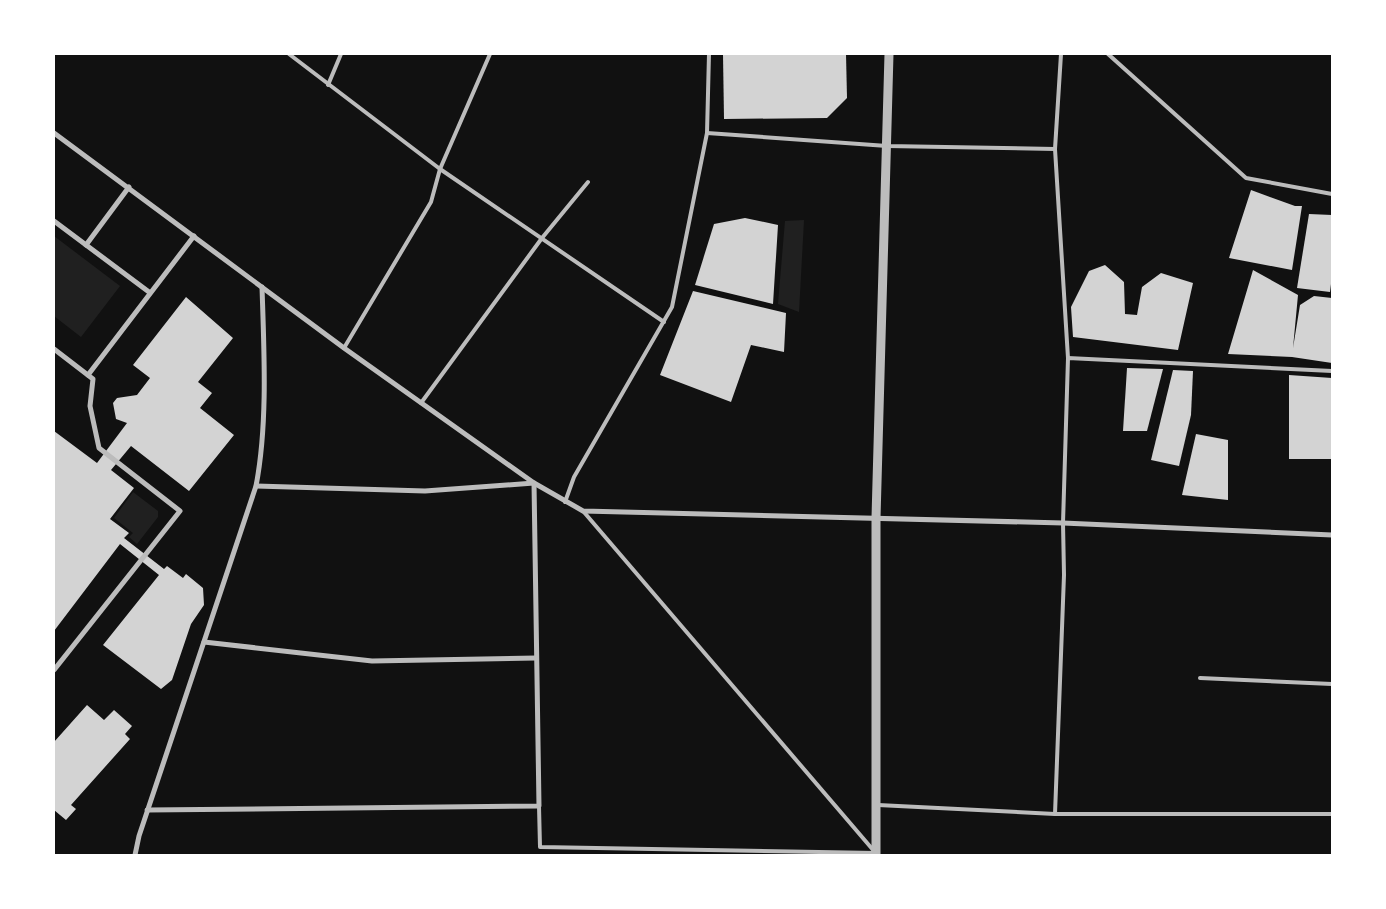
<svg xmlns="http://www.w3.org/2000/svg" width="1386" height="909" viewBox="0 0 1386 909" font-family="'Fira Sans Condensed',sans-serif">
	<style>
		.green { fill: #202020 }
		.building { fill: #d3d3d3 }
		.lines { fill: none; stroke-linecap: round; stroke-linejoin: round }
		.service { stroke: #bcbcbc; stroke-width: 4 }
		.minor { stroke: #bcbcbc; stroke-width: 5 }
		.tertiary { stroke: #bcbcbc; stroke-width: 9 }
	</style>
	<rect width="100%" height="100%" fill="#111"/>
	<g class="green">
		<path d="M804 220 799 312 778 304 785 221Z"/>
		<path d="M54 236 120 286 81 337 54 316Z"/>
		<path d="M133 492 158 511V517L137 544 129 537 133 533 114 518Z"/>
	</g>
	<g class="building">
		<path d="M723 54H846L847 98 827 118 724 119Z"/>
		<path d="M1251 190 1295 206H1302L1292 270 1229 258Z"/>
		<path d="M1309 214 1332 215V276L1330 292 1297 288Z"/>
		<path d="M745 218 778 225 773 304 695 285 714 224Z"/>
		<path d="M1105 265 1124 282 1125 314 1137 315 1142 287 1161 273 1193 283 1178 350 1073 337 1071 307 1089 271Z"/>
		<path d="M1253 270 1298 295 1293 348 1300 305 1314 296 1332 298V363L1292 357 1228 354Z"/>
		<path d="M693 291 786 313 784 352 751 345 731 402 660 375Z"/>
		<path d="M186 297 233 338 198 382 212 393 200 408 234 435 189 491 131 446 111 470 134 488 110 519 129 533 124 538 164 569 167 566 183 578 186 574 203 588 204 605 191 624 172 680 161 689 103 645 159 575 120 544 54 631V431L97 463 127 423 116 419 113 403 117 398 137 395 150 378 133 365Z"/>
		<path d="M1127 368 1163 369 1147 431H1123Z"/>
		<path d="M1173 370 1193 371 1191 415 1179 466 1151 460Z"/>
		<path d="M1289 375 1332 378V459H1289Z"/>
		<path d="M1196 434 1228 440V500L1182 495Z"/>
		<path d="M87 705 104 720 114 710 132 726 125 734 130 739 71 805 76 809 66 820 54 810V742Z"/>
	</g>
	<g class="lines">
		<g class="service">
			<path d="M289 54 440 169 664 322"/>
			<path d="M1061 54 1055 149 1068 358"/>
			<path d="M1108 54 1246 178 1332 194"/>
			<path d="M328 85 341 54"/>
			<path d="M707 133 887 146 1055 149"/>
			<path d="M344 348 431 202 440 169 490 54"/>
			<path d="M421 403 542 238 588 182"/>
			<path d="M565 502 574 477 672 307 707 133 709 54"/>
			<path d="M583 511 874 851"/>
			<path d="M1200 678 1332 684"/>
			<path d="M878 805 1055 814H1332"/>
			<path d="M539 806 540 847 876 853"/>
			<path d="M1055 814 1064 575 1063 523 1068 358 1332 371"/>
		</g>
		<g class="minor">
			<path d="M54 133 344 348 534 483 583 511 1063 523 1332 535"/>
			<path d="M54 221 149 292"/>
			<path d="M86 245 129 187"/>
			<path d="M54 349 93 379 90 406 99 448 180 511 54 670"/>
			<path d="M88 375 194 236"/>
			<path d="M204 642 372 661 536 658"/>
			<path d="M147 810 539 806 534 483 425 491 256 486"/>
			<path d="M135 855 139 836 256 486C268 424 264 350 262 287"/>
		</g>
		<path class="tertiary" d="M876 855V518L889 54"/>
	</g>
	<rect width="1386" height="909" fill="none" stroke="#ffffff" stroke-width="110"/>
</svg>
